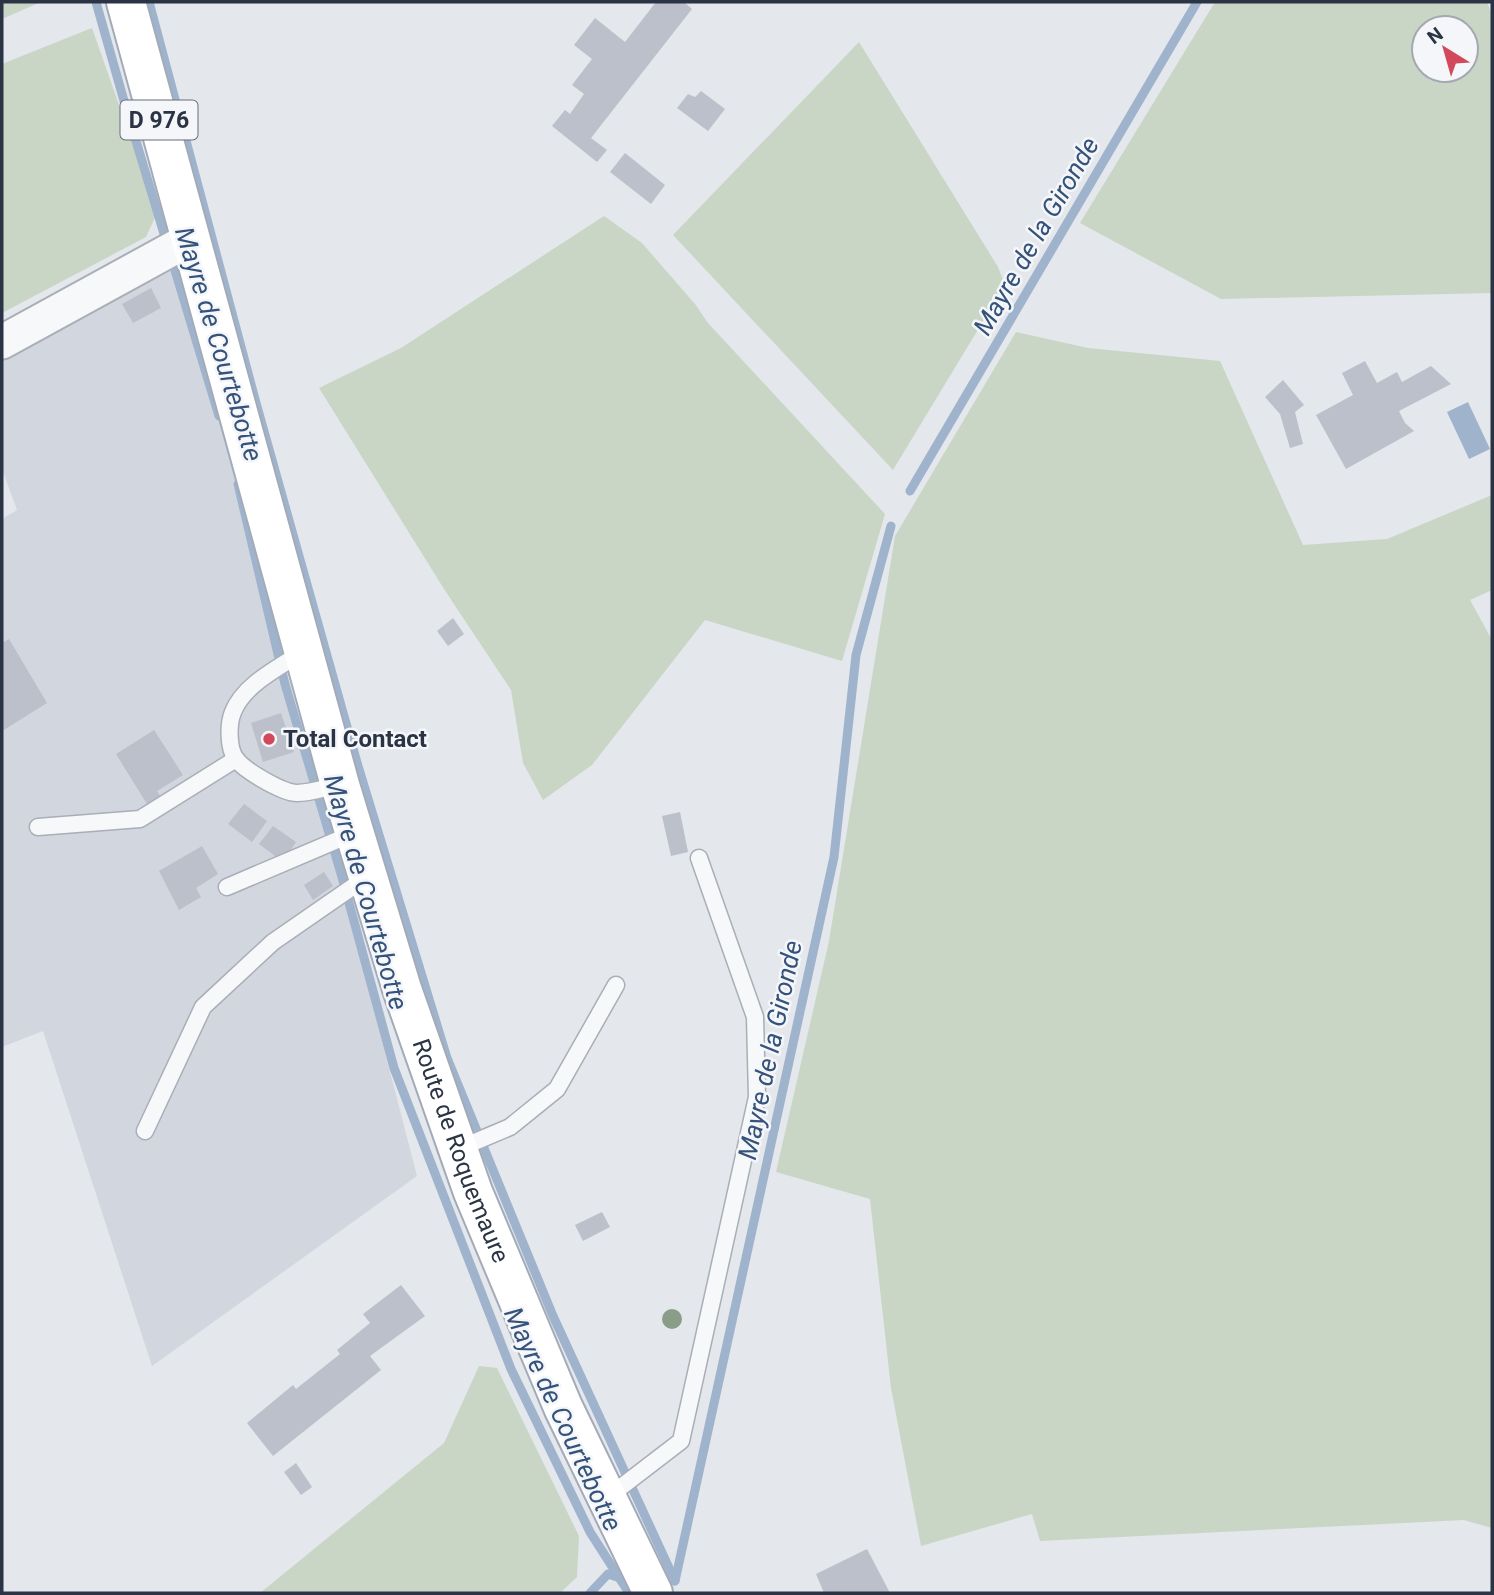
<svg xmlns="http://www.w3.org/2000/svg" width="1494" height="1595" viewBox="0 0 1494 1595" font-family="Roboto,sans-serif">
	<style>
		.built { fill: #d2d6de }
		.green { fill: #c9d6c5; fill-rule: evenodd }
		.water { fill: #9fb4cc }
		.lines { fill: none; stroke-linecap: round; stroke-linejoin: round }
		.stream { stroke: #9fb4cc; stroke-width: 9 }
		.building { fill: #bbc0ca }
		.lane-casing { stroke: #a9aeb7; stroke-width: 19 }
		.street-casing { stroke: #a9aeb7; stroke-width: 37 }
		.primary-casing { stroke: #a3abb8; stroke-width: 42 }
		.lane { stroke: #f7f8fa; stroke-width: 16 }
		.street { stroke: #f7f8fa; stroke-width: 33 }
		.primary { stroke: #fff; stroke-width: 38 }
		.tree { fill: #899d89 }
		.poi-dot { fill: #d1495b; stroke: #f4f6f9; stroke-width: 2.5 }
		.labels { text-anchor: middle; stroke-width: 5; stroke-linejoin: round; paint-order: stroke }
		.shield { fill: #f4f6f9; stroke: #676e7b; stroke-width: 2 }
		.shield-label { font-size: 23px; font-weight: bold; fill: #2b3445 }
		.poi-label { font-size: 24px; font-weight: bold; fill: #2b3445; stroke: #f4f6f9; text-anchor: start }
		.street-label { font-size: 24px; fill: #2b3445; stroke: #f4f6f9 }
		.water-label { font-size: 26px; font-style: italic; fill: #34527a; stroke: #f4f6f9 }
	</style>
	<rect width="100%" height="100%" fill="#e4e7ec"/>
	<path class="built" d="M181 266 417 1176 152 1366 43 1031 2 1047V519L17 510 2 469V358Z"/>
	<g class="green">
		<path d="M2 2H41L2 19Z"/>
		<path d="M1215 2H1487L1492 15V293L1221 299 1080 223ZM1466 28V70H1424V28Z"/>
		<path d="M92 28 157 213 146 237 2 313V64Z"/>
		<path d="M859 42 998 267 1005 285 893 470 673 235Z"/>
		<path d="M604 216 642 243 695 304 708 323 885 514 842 661 705 620 592 765 543 800 523 763 511 690 444 589 319 388 401 348Z"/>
		<path d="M1016 332 1088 348 1220 361 1303 545 1387 539 1492 495V590L1470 600 1492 640V1528L1464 1520 1040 1541 1032 1514 921 1546 891 1388 870 1199 776 1172 829 941 895 536Z"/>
		<path d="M479 1366 497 1368 579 1536 577 1577 560 1593H260L444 1443Z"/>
	</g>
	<path class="water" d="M1468 402 1490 449 1469 459 1447 412Z"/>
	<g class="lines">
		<g class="stream">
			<path d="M96 2 126 108 219 416"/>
			<path d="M149 2 256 403 358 766 447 1058 553 1316 675 1581"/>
			<path d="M238 484 285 684 342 877 394 1068 511 1369 590 1532 629 1593"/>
			<path d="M910 491 1197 2"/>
			<path d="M675 1581 834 857 856 655 891 526"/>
			<path d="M590 1593 608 1574 620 1578"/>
		</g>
	</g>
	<g class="building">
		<path d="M656 2H684L692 9 591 138 607 150 597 162 552 126 565 110 570 114 584 94 572 85 592 59 574 45 595 18 625 42Z"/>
		<path d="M701 91 725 109 708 131 677 108 688 94 695 97Z"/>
		<path d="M625 153 665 185 651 204 610 172Z"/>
		<path d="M151 288 161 308 133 323 122 304Z"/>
		<path d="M1365 361 1377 383 1397 372 1402 382 1431 366 1451 384 1399 411 1405 423 1414 431 1346 469 1316 415 1353 395 1342 373Z"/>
		<path d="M1283 380 1304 405 1295 412 1303 444 1290 448 1280 414 1265 397Z"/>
		<path d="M453 618 464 634 448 646 437 631Z"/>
		<path d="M9 639 47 703 2 731V643Z"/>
		<path d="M281 713 294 752 263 762 251 723Z"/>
		<path d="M154 730 183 775 157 791 160 796 147 804 116 754Z"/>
		<path d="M244 804 267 821 252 842 228 824Z"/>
		<path d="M680 812 688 852 671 856 662 816Z"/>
		<path d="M273 826 296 842 283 862 259 844Z"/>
		<path d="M202 846 218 874 196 888 201 897 179 910 159 871Z"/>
		<path d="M324 872 333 886 313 900 304 885Z"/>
		<path d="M602 1212 610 1227 583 1241 575 1225Z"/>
		<path d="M401 1285 425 1316 370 1356 381 1370 273 1456 247 1423 293 1385 296 1389 340 1354 337 1350 370 1323 363 1314Z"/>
		<path d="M296 1463 312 1487 301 1495 284 1472Z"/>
		<path d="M867 1549 890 1593H824L816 1574Z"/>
	</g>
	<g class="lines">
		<g class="lane-casing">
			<g id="lane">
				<path d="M302 652C279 668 244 684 233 712 228 724 228 749 236 759 245 771 283 793 297 793 311 793 327 787 340 785"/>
				<path d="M38 827 140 819 236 759"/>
				<path d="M227 887 354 833"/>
				<path d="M145 1131 203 1007 273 942 367 877"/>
				<path d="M458 1149 510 1127 557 1089 616 985"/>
				<path d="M608 1497 681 1441 757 1097 755 1017 699 858"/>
			</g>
		</g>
		<g class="street-casing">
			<path id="street" d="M2 342 192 238"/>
		</g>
		<g class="primary-casing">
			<g id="primary">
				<path id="s1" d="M126 2 340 785 402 989 473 1192 563 1407 653 1593"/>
			</g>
		</g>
		<use href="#lane" class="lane"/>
		<use href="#street" class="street"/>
		<use href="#primary" class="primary"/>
	</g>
	<circle class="tree" cx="672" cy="1319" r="10"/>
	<circle class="poi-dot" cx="269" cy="739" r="7"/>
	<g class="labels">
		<rect class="shield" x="120.5" y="100.5" width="77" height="39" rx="5"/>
		<g class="shield-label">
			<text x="159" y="128">D 976</text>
		</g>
		<g class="poi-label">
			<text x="283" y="747">Total Contact</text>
		</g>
		<g class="street-label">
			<text dy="8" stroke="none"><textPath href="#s1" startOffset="1197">Route de Roquemaure</textPath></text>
		</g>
		<g class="water-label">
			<text transform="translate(1036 236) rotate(-60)" y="9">Mayre de la Gironde</text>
			<text transform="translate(219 344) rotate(73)" y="9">Mayre de Courtebotte</text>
			<text transform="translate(366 892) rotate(74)" y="9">Mayre de Courtebotte</text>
			<text transform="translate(770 1050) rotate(-78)" y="9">Mayre de la Gironde</text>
			<text transform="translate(563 1419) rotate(65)" y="9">Mayre de Courtebotte</text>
		</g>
	</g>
	<rect width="1494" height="1595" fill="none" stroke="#2b3445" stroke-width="7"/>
	<g transform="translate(1445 49) rotate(323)"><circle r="33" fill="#f4f6f9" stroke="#a4a8b1" stroke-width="2"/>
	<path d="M0-5L12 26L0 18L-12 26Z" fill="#d1495b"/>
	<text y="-10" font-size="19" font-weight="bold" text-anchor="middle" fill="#2b3445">N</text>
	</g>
</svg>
